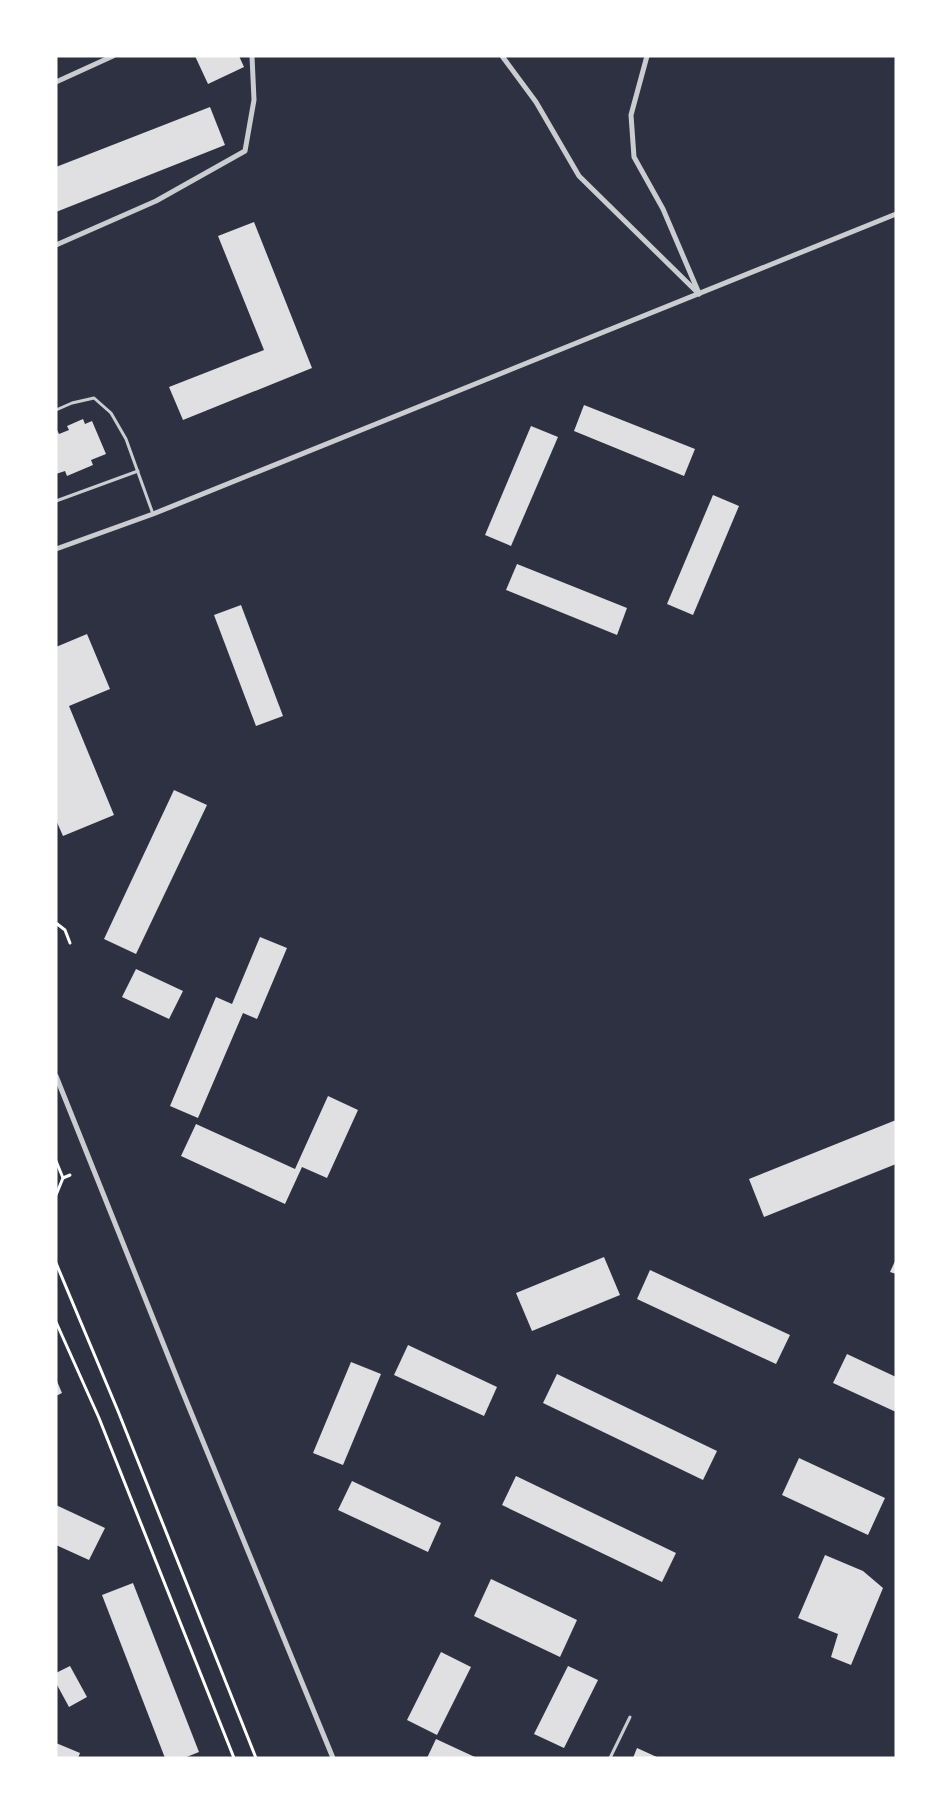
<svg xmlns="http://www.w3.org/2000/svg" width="952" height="1814" viewBox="0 0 952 1814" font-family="Montserrat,sans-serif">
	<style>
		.building { fill: #e0e0e3 }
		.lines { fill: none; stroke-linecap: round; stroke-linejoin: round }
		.path { stroke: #fff; stroke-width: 3 }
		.service { stroke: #caccd0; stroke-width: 3 }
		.minor { stroke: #caccd0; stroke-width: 5 }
	</style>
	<rect width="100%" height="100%" fill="#2d3142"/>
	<g class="building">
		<path d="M195 56H239L244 67 208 84Z"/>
		<path d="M210 107 225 145 56 212V167Z"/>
		<path d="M254 222 312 368 183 420 169 387 264 350 218 236Z"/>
		<path d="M584 405 695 449 684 476 574 431Z"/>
		<path d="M83 419 85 424 92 421 106 454 91 460 93 465 67 476 65 471 56 474V428L59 434 69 430 67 426Z"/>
		<path d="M531 426 558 437 511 546 485 535Z"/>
		<path d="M713 495 739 506 693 615 667 604Z"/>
		<path d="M517 564 627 608 617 635 506 590Z"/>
		<path d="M241 605 283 716 256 726 214 615Z"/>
		<path d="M87 634 110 689 69 706 114 815 63 836 56 820V647Z"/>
		<path d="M174 790 207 805 136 954 104 939Z"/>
		<path d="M260 937 287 948 257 1019 243 1013 198 1118 170 1106 216 997 232 1004Z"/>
		<path d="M136 969 183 991 169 1019 122 997Z"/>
		<path d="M328 1096 358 1110 327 1178 302 1167 285 1204 181 1156 196 1124 295 1169Z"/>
		<path d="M896 1120V1164L764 1217 749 1179Z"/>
		<path d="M604 1257 620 1295 532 1331 516 1293Z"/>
		<path d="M896 1259V1274L890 1272Z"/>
		<path d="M650 1270 790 1335 776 1364 637 1299Z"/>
		<path d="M408 1345 497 1387 484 1416 394 1375Z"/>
		<path d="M847 1354 896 1377V1412L833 1383Z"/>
		<path d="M351 1362 381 1374 343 1465 313 1453Z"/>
		<path d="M557 1374 717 1451 703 1480 543 1403Z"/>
		<path d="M56 1379 62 1393 56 1396Z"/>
		<path d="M799 1458 885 1498 868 1535 782 1495Z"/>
		<path d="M516 1476 676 1553 662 1582 502 1505Z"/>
		<path d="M352 1481 441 1523 428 1552 338 1510Z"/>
		<path d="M56 1505 105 1528 89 1560 56 1545Z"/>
		<path d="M825 1555 863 1571 883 1588 851 1665 831 1657 838 1634 798 1618Z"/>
		<path d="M491 1579 577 1620 560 1657 474 1616Z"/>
		<path d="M133 1583 199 1752 184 1758H165L102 1595Z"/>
		<path d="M441 1652 471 1667 437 1735 407 1720Z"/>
		<path d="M70 1666 87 1697 69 1707 56 1683V1673Z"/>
		<path d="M568 1666 598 1680 564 1748 534 1734Z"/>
		<path d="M436 1739 477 1758H427Z"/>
		<path d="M56 1743 80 1753 78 1758H56Z"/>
		<path d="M637 1748 659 1758H633Z"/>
	</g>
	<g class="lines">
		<g class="path">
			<path d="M56 923 65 930 70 943"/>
			<path d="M56 1161 63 1178"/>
			<path d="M56 1195 63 1178 70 1175"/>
			<path d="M56 1263 118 1411 256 1758"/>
			<path d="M56 1322 99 1418 234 1758"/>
		</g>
		<g class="service">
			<path d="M56 410 72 403 94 398 111 413 126 439 153 514"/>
			<path d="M56 501 138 471"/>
			<path d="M610 1758 630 1717"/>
		</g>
		<g class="minor">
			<path d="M502 56 536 102 579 176 699 294"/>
			<path d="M647 56 631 115 634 157 663 209 698 291"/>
			<path d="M56 82 113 56"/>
			<path d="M56 245 156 201 245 151 254 100 252 56"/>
			<path d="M56 549 153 514 896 214"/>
			<path d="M56 1076 181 1388 333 1758"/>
		</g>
	</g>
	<rect width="952" height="1814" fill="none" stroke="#ffffff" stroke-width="115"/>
</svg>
